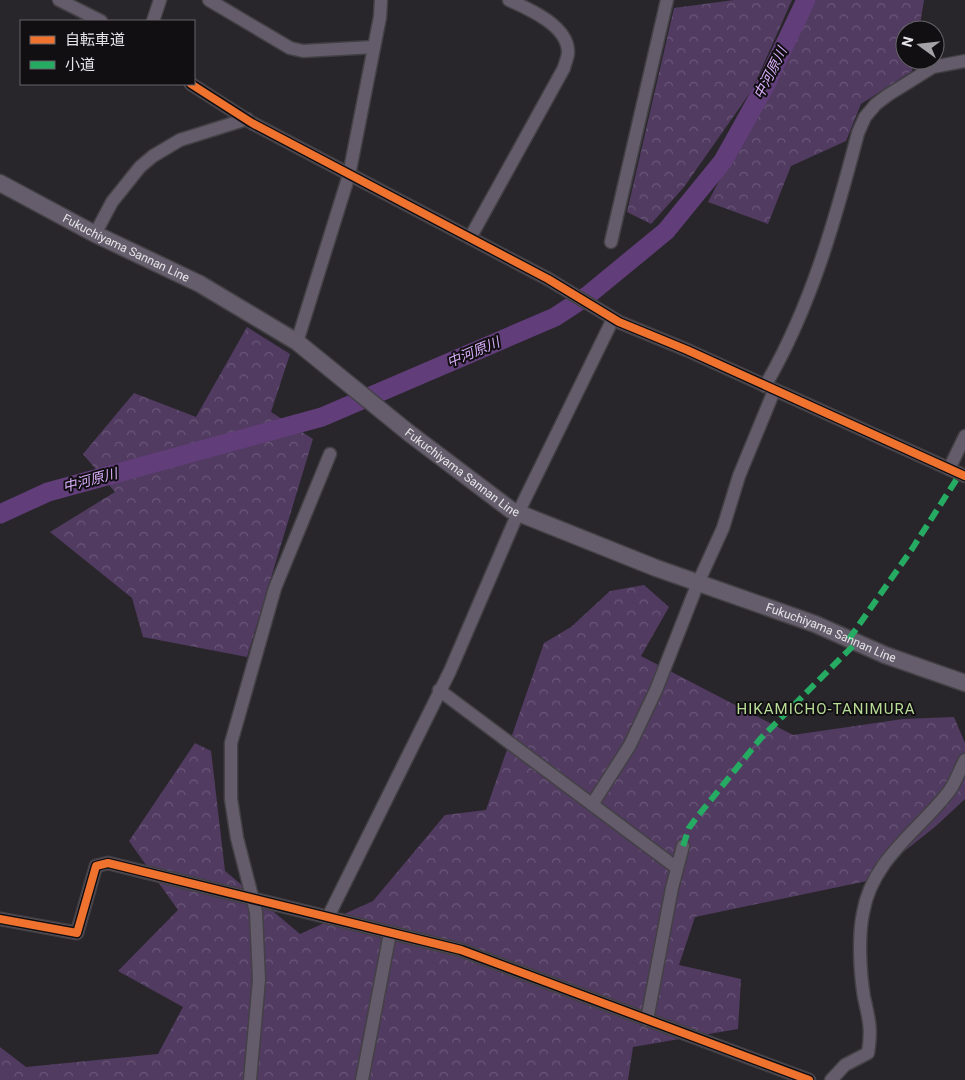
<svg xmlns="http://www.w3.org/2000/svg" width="965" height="1080" viewBox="0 0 965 1080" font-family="Roboto,'Noto Sans JP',sans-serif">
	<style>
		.forest { fill: url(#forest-crowns) }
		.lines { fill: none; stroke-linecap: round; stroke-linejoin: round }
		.river { stroke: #613d79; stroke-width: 19 }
		.minor-casing { stroke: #434145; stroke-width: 15 }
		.major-casing { stroke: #434145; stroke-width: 19 }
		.minor { stroke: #645c6a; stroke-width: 12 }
		.major { stroke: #655d6c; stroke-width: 16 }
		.quiet { stroke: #26ab63; stroke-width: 6; stroke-dasharray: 12 6; stroke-linecap: butt }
		.cycleway-casing { stroke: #110f12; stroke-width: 11 }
		.cycleway { stroke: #ef722f; stroke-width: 8 }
		.labels { text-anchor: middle; stroke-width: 4; stroke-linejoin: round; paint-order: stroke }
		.street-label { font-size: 12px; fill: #e6e4e8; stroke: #110f12 }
		.water-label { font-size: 14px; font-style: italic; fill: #daaffa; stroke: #110f12 }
		.quarter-label { font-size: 15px; letter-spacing: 1px; fill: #b9dd97; stroke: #110f12 }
	</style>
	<defs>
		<pattern id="forest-crowns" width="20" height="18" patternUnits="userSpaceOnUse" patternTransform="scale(1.25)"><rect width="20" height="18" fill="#513b61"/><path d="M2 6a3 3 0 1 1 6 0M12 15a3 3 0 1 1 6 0" fill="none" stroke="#6a5778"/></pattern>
	</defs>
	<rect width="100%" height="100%" fill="#29262b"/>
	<g class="forest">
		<path d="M734 0H792L752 90 684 187 651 224 627 212 674 8Z"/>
		<path d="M813 0H924L919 30H905V60H914L912 71 861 104 846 141 791 166 768 224 708 202Z"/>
		<path d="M247 327 290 354 271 412 313 439 247 657 143 637 132 598 50 532 115 492 83 454 134 393 196 417Z"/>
		<path d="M644 585 669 607 641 656 793 735 903 719 954 717 965 743V799L936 826 867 881 695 917 679 965 741 979 738 1029 633 1047 628 1080H0V1047L26 1067 158 1054 183 1007 118 971 178 910 129 841 195 743 211 751 225 871 300 934 373 901 445 815 486 810 544 643 571 627 610 591Z"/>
	</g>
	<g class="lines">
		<path class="river" d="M0 514 48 492 322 417 555 317 587 296 666 231 723 161 766 84 806 0"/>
		<g class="minor-casing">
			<g id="minor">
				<path d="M59 0 101 21"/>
				<path d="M209 0 290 48 303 51 374 47"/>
				<path d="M153 21 160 0"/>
				<path d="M191 84 252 123 548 279 619 322 687 350 965 476"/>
				<path d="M95 234 112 202 140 167 153 156 180 140 247 119"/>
				<path d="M470 238 564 68C565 63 568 57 568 53 569 26 529 9 509 0"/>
				<path d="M611 242 667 0"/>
				<path d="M297 342 349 175 380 17 381 0"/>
				<path d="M765 386C811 307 835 221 858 133L865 117 876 104 888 95 933 67 965 61"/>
				<path d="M949 469 965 436"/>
				<path d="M439 690 677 868"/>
				<path d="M593 803 630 745 656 690 698 583 723 528 739 476 774 391"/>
				<path d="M328 917 450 671 518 513 613 319"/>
				<path d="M0 919 77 933 96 866 108 863 461 950 809 1080"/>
				<path d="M647 1020 672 888 683 846"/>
				<path d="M250 1080 259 980 256 912 237 838 231 799V743L275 588 330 454"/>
				<path d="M362 1080 390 933"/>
				<path d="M831 1080 845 1065 868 1053C872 1028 869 1020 864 997 860 973 858 937 863 913 872 860 916 833 947 794 955 785 959 771 965 760"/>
			</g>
		</g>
		<g class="major-casing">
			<g id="major">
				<path id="s1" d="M0 183 95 234 200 284 297 342 409 433 511 510 656 568 815 624 885 655 965 683"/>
			</g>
		</g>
		<use href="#minor" class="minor"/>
		<use href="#major" class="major"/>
		<g class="quiet">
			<path d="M849 639 912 549 960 474"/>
			<path d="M683 846 689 828 697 817 761 738 857 642"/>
		</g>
		<g class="cycleway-casing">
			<g id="cycleway">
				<path d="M191 84 252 123 548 279 619 322 687 350 965 476"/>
				<path d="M0 919 77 933 96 866 108 863 461 950 809 1080"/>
			</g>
		</g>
		<use href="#cycleway" class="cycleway"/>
	</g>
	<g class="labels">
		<g class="street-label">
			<text dy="4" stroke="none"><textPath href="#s1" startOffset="142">Fukuchiyama Sannan Line</textPath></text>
			<text dy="4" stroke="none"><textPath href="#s1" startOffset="548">Fukuchiyama Sannan Line</textPath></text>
			<text dy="4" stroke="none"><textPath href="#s1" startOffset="952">Fukuchiyama Sannan Line</textPath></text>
		</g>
		<g class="water-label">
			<text transform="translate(770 73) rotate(-63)" y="5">中河原川</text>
			<text transform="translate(473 352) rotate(-23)" y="5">中河原川</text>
			<text transform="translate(90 480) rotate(-15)" y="5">中河原川</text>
		</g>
		<g class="quarter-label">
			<text x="826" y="714">HIKAMICHO-TANIMURA</text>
		</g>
	</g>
	<rect x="20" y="20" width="175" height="65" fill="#110f12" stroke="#666468"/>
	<rect x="30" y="36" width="25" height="8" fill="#ef722f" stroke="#666468"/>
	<text x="65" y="45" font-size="15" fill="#e6e4e8">自転車道</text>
	<rect x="30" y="61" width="25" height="8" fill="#26ab63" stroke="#666468"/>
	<text x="65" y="70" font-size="15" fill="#e6e4e8">小道</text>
	<g transform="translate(920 45) rotate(285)"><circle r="24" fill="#110f12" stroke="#666468"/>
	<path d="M0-4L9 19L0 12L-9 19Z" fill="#a4a2a6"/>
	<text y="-8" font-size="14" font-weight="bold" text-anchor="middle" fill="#e6e4e8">N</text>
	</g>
</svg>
